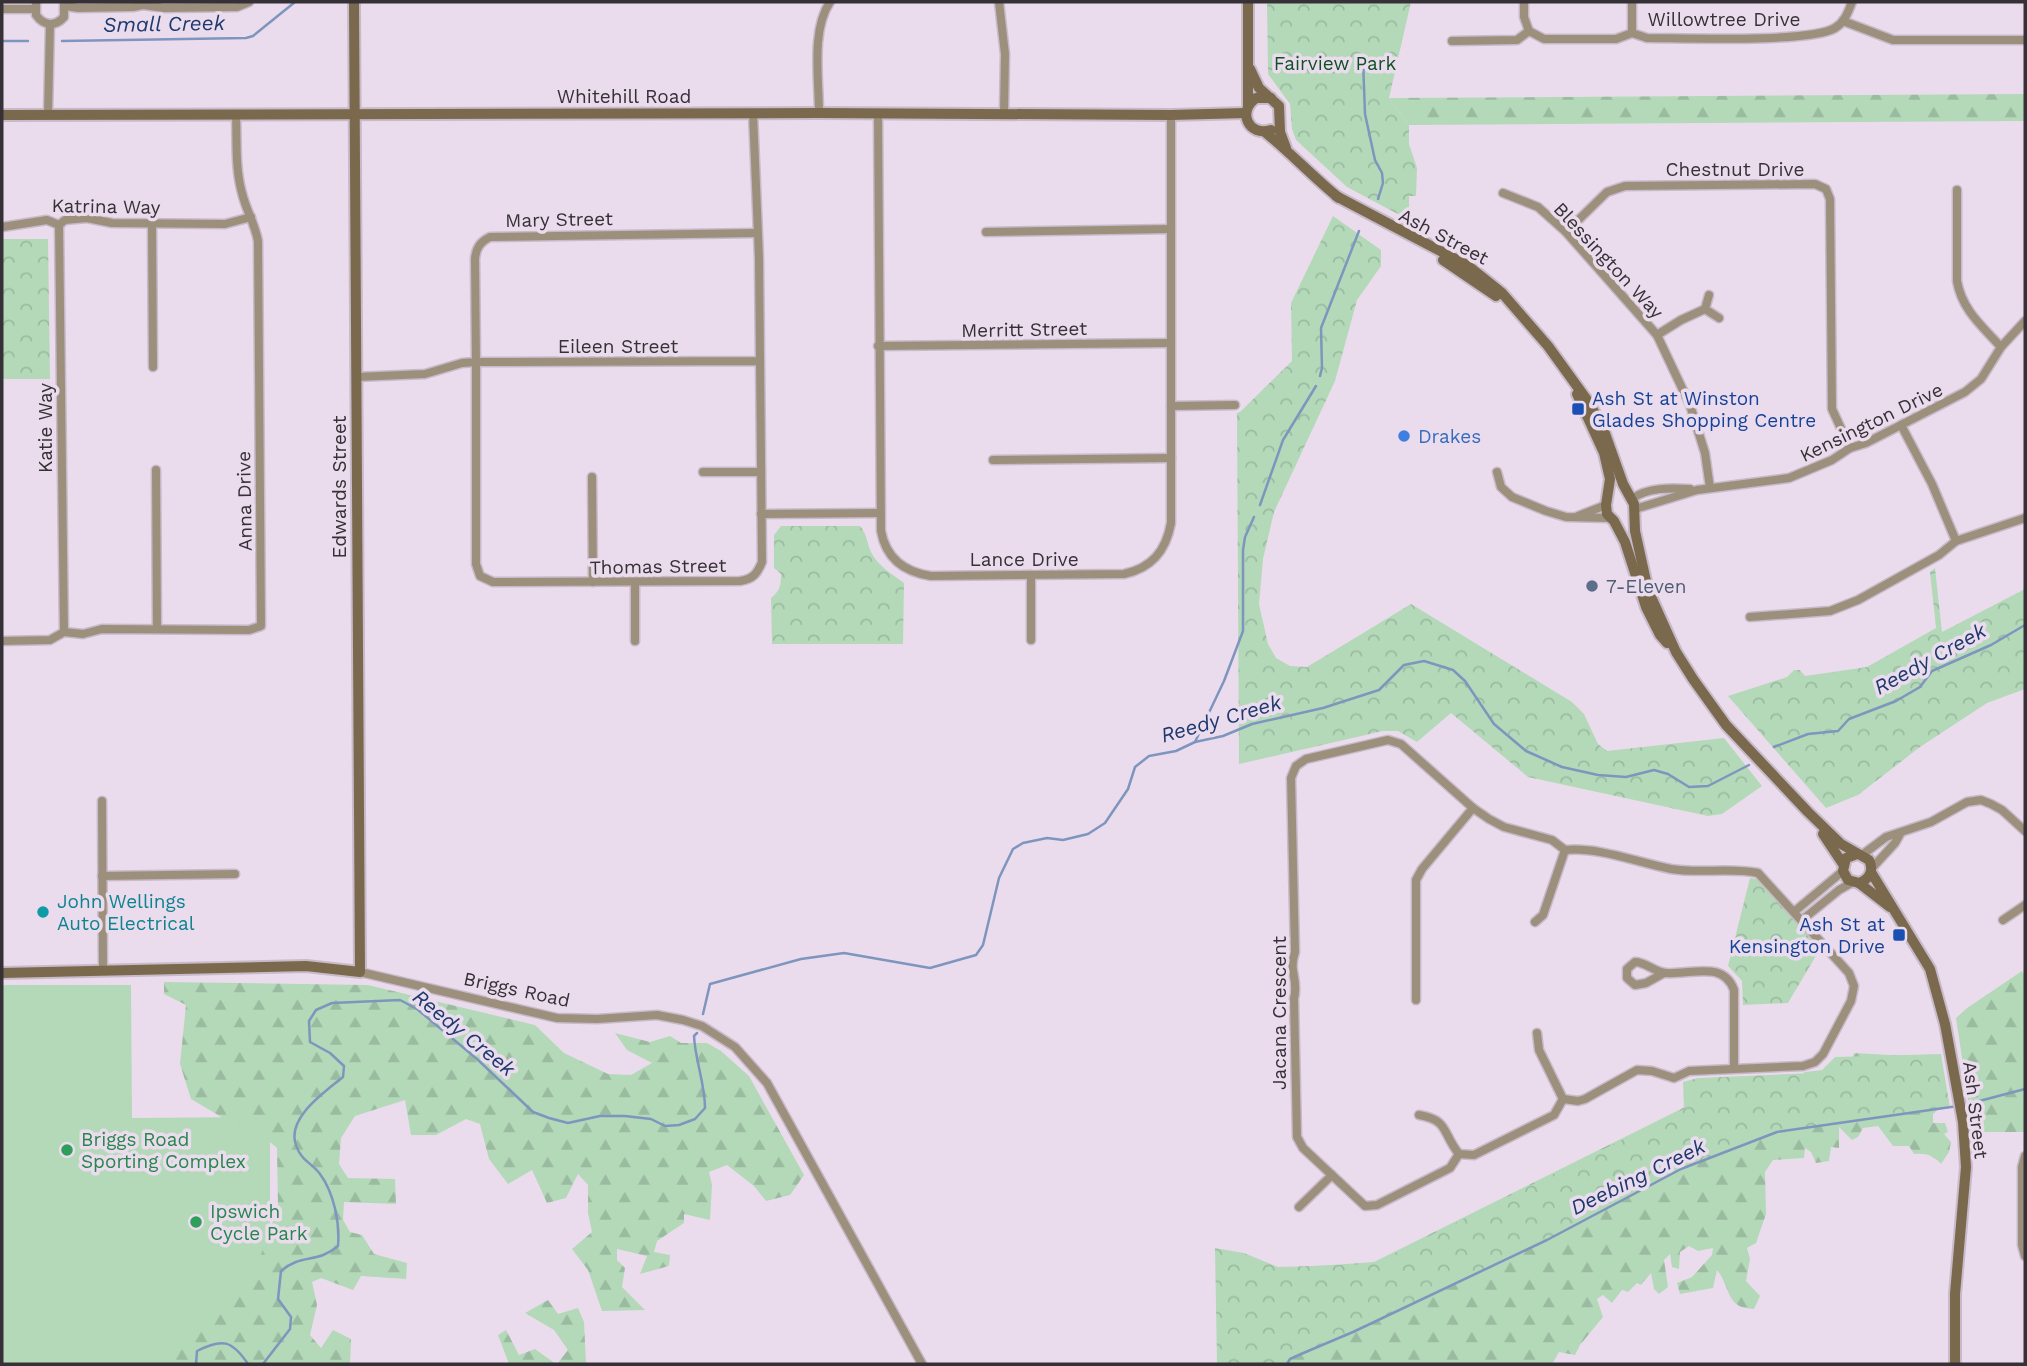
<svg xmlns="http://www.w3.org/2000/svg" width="2027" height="1366" viewBox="0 0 2027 1366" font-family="'Work Sans',sans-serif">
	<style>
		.grass { fill: #b3d9b9 }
		.forest { fill: url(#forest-firs) }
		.park { fill: url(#park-crowns) }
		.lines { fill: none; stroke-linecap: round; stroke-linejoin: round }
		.stream { stroke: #7e95be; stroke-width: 2.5 }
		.street-casing { stroke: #c7bac9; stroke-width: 11 }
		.secondary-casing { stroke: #c7bac9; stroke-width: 14 }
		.street { stroke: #9c907d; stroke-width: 8 }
		.secondary { stroke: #7a694d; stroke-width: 10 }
		.transit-dot { fill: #1a4fb4; stroke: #ebdced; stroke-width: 2.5 }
		.shop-dot { fill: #3f7fe0; stroke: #ebdced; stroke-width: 2.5 }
		.service-dot { fill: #5c6f8a; stroke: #ebdced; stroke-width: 2.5 }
		.culture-dot { fill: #0f9aa8; stroke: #ebdced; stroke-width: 2.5 }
		.leisure-dot { fill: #2e9e5b; stroke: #ebdced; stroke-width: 2.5 }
		.labels { text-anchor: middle; stroke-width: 7; stroke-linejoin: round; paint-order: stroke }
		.street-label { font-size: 19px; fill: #363037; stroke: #ebdced }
		.park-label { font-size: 19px; fill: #0f5125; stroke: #ebdced }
		.transit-label { font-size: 19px; fill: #164399; stroke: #ebdced; text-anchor: start }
		.shop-label { font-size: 19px; fill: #366cbe; stroke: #ebdced; text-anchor: start }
		.service-label { font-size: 19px; fill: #4e5e75; stroke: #ebdced; text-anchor: start }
		.culture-label { font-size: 19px; fill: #0d838f; stroke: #ebdced; text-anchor: start }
		.leisure-label { font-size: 19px; fill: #27864d; stroke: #ebdced; text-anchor: start }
		.water-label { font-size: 21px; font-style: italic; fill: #1e396e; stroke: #ebdced }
	</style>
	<defs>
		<pattern id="forest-firs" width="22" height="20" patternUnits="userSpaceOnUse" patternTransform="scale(1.75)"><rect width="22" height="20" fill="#b3d9b9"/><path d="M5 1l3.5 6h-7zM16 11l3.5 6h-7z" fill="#9bbba0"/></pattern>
		<pattern id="park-crowns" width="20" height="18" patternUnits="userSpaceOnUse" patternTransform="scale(1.75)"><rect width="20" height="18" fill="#b3d9b9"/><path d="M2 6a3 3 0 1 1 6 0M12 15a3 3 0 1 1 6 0" fill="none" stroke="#9bbba0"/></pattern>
	</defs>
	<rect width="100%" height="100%" fill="#ebdced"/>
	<path class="grass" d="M2 985H131L132 1118 270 1117V1263L188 1364H2Z"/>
	<g class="forest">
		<path d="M2025 94V121L1409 125 1389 98Z"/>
		<path d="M2022 971 2025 976V1132H1976L1973 1129C1966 1092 1962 1055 1956 1018L1967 1008Z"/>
		<path d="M164 982 368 985 535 1025 564 1053 608 1074 631 1075 652 1063 627 1050 615 1033 650 1042 670 1036 681 1043H707L721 1051 749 1076 804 1175 790 1195 766 1201 754 1186 727 1165 709 1172 712 1185 710 1220 684 1214V1223L657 1241 654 1252 670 1255 669 1266 640 1274 647 1256 617 1249V1260L625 1268 622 1287 645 1310 602 1311 588 1270 572 1249 592 1232 588 1213V1185L578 1174 566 1198 547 1203 532 1170 508 1184 489 1159 480 1124 466 1119 436 1135H411L405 1100 355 1116 341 1138 339 1164 348 1178 395 1179 396 1204 344 1202 343 1220 350 1232 362 1235 374 1254 407 1263 406 1279 361 1276 353 1290 321 1278 312 1282 317 1305 310 1335 321 1348 333 1330 351 1339 350 1364H167L255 1271 278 1207 277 1148 249 1124 228 1121 191 1099 180 1064 186 1005 164 994Z"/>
		<path d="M1854 1053 1907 1056 1939 1109 1933 1114V1123H1945L1948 1132 1944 1134 1951 1142 1949 1152 1941 1164C1933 1155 1926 1153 1914 1154L1909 1146H1893L1878 1126 1863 1128 1858 1137 1852 1140 1839 1127V1148L1831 1147 1829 1161 1816 1163 1811 1152 1805 1148 1804 1158 1773 1160 1765 1172 1766 1214 1756 1243 1747 1248 1750 1259 1746 1281 1760 1296 1754 1309C1725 1308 1732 1289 1717 1270L1713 1288 1680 1294 1677 1283 1692 1277 1712 1255 1713 1248 1698 1251 1689 1246 1680 1252 1679 1269 1672 1267 1670 1254 1664 1260 1668 1287 1659 1294 1654 1289 1651 1273 1641 1285 1637 1283 1628 1292 1622 1290 1612 1303 1603 1295 1597 1299 1603 1317 1580 1345 1575 1355 1559 1352 1552 1364H1251L1317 1266 1374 1262 1697 1101 1796 1080 1805 1072 1850 1067Z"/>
		<path d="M548 1300 558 1314 578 1308 584 1322 586 1364H557L568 1350 554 1330 525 1313Z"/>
		<path d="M506 1330 519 1355 535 1349 556 1364H509L498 1335Z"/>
	</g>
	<g class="park">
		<path d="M1267 2H1411L1389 98 1409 125V144L1417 168 1416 196H1409V220L1347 187 1296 140 1292 129 1290 104 1268 74Z"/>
		<path d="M1333 216 1381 250V266L1357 300 1335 381 1274 512 1263 559 1259 604 1268 644 1276 658 1290 666 1307 667 1411 604 1572 702 1584 714 1598 744 1607 751 1724 738 1762 786 1722 814 1708 816 1528 777 1451 713 1417 742 1398 731H1383L1239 764 1237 413 1240 412 1292 361 1291 303Z"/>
		<path d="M2 239H48L50 379H2Z"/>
		<path d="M781 526H860C867 534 867 543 871 552 878 566 892 574 904 583L903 644H772L771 598C780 591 781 585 781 574L774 568V535Z"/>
		<path d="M1935 568 1942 632 2025 589V689L1987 703 1920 747 1858 795 1826 808 1728 696 1787 677 1794 670H1800L1805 676 1867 667 1936 628 1930 572Z"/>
		<path d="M1750 878 1761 880 1820 949 1788 1003 1743 1005 1742 981 1728 966Z"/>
		<path d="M1941 1054 1950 1108 1777 1132 1681 1169 1547 1240 1353 1332 1301 1354 1291 1359 1287 1364H1217L1215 1248 1244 1253 1278 1267 1373 1264 1684 1109 1683 1082 1698 1078 1813 1073 1821 1071 1835 1057Z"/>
	</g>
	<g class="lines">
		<g class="stream">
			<path d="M2 41H28"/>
			<path d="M62 41 246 38 253 36 295 2"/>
			<path d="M1363 60 1365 114 1375 160 1382 173 1383 183 1378 199"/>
			<path d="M1320 376 1322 368 1321 328 1359 231"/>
			<path d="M1260 505 1283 440 1316 386"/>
			<path d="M1195 742 1224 681 1243 631V550L1245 537 1254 517"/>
			<path d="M1774 747 1808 734 1838 731 1849 719 1896 701 1920 687 1932 671 1991 645 2025 625"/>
			<path d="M703 1014 710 984 801 959 844 953 930 968 976 955 983 945 999 878 1013 849 1023 843 1047 838 1063 840 1088 834 1105 823 1128 789 1135 767 1149 756 1176 751 1195 742 1223 736 1252 724 1323 708 1379 690 1404 665 1424 661 1453 670 1465 681 1494 724 1526 751 1562 767 1598 775 1626 777 1654 770 1668 774 1689 787 1708 786 1749 765"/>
			<path d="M1964 1105 2025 1089"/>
			<path d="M196 1364 197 1351C222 1338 232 1340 248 1364"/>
			<path d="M263 1364 290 1329 291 1317 278 1299 281 1271C302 1253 317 1264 338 1246 340 1223 334 1193 320 1174 312 1163 301 1161 296 1145 286 1118 325 1092 343 1077L344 1066 330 1053 310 1042 309 1021 316 1010 332 1003 400 1000 417 1009 477 1059 533 1112 549 1118 568 1123 600 1116H625L651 1119 665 1126 679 1125 695 1119 705 1108C705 1083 695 1060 694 1036L697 1033"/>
			<path d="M1287 1364 1290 1359 1301 1354 1353 1332 1547 1240 1681 1169 1777 1132 1958 1106"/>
		</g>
		<g class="street-casing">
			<g id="street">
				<path d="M36 2V15C44 26 55 27 64 17V2"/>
				<path d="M999 2 1005 54 1004 113"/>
				<path d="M1524 2V17L1529 31 1544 39H1616L1632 33 1647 38C1681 38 1811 43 1835 28 1845 22 1848 12 1852 2"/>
				<path d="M1632 2V33"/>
				<path d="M66 6 78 8 133 7 143 5 164 8 237 7 249 2"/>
				<path d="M2 9H35"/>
				<path d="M1843 21 1893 40H2025"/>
				<path d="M1452 41 1517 40 1529 31"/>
				<path d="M753 113 759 258 762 562C757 574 753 579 740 581L493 582 480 576 476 564V362L760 361"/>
				<path d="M819 113C819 79 811 30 830 2"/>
				<path d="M878 113 881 531C886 558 904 572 931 576L1124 574C1152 568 1166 551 1171 523V115"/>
				<path d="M48 114 50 24"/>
				<path d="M1957 190V281C1962 310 1982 326 2001 347"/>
				<path d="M1503 193 1538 207 1566 232 1657 335 1690 405 1705 453 1710 488"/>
				<path d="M152 223 153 367"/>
				<path d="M59 225 64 632"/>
				<path d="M2 227 47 220 59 225 65 220 87 218 112 223 225 224 251 217"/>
				<path d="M986 232 1170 229"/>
				<path d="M1566 232 1607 192 1625 186 1815 184 1826 189 1830 199 1832 409 1850 448"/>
				<path d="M1709 295 1705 309 1719 318"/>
				<path d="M1657 335 1681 320 1705 309"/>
				<path d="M878 346 1170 343"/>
				<path d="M356 377 425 374 462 363 476 362 475 259C476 248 480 242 490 237L756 233"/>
				<path d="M1171 406 1235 405"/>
				<path d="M1901 425 1932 484 1956 541"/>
				<path d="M993 460 1171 458"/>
				<path d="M156 470 157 629"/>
				<path d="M703 472H761"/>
				<path d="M1497 472 1501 487 1512 497 1546 511 1566 517 1610 518"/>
				<path d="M592 477 593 582"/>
				<path d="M1632 499C1647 487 1671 488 1690 489"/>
				<path d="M1635 509 1697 490 1789 478 1832 460 1850 448 1866 443 1965 392 1981 379 2001 347 2025 321"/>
				<path d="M761 514 880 513"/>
				<path d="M1578 516 1606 505"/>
				<path d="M1031 575V640"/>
				<path d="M635 582V641"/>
				<path d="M1750 617 1830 611 1858 600 1939 555 1956 541 2025 518"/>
				<path d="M2 641 50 640 64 632 83 634 102 629 249 630 261 626 258 241C255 224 246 210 242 193 235 168 237 141 236 115"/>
				<path d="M1388 740 1401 744 1473 808 1489 819 1504 827 1552 840 1565 850C1600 847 1636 862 1671 869 1700 874 1730 867 1758 873L1849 973 1854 986 1851 1001 1823 1054 1815 1062 1803 1066 1689 1071 1674 1078 1652 1071 1637 1070 1585 1099 1578 1101 1563 1099 1554 1115 1474 1155 1459 1154 1450 1168 1377 1205 1365 1206 1303 1148 1297 1137 1294 999C1299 978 1288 973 1295 952L1291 778 1296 766 1306 759Z"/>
				<path d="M102 801 103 970"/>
				<path d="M1862 855 1886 837 1931 822 1967 802 1981 800 1991 804 2002 810 2025 831"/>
				<path d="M1872 868 1895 843 1900 834"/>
				<path d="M102 876 235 874"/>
				<path d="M1795 911 1843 871"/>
				<path d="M1802 920 1839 890 1853 882"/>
				<path d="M2003 920 2025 905"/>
				<path d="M1535 922 1543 915 1565 850"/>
				<path d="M360 972 557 1018 597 1019 657 1015 683 1020 702 1026 735 1047 767 1083 922 1364"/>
				<path d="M1664 973 1646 983 1635 985 1627 978V969L1635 962C1646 962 1654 972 1666 973 1691 975 1723 960 1734 990V1068"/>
				<path d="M1416 1000V880L1422 869 1473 808"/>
				<path d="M1537 1033 1539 1050 1563 1099"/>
				<path d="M1419 1115C1449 1120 1442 1133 1459 1154"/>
				<path d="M2025 1156 2022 1167V1245L2025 1256"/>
				<path d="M1299 1207 1332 1175"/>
			</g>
		</g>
		<g class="secondary-casing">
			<g id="secondary">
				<path d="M1248 2V105"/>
				<path d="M1250 69 1259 88 1279 106 1280 132 1286 148"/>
				<path d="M2 115 819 113 1171 115 1246 113"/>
				<path d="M1271 130C1248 137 1237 111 1256 98H1271"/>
				<path d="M1265 132C1291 153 1313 177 1339 198"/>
				<path d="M1336 196 1467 265 1502 293 1548 346 1587 400 1602 425 1623 484 1634 504 1635 531 1648 590 1676 652 1693 679 1726 725 1808 812 1841 844 1869 860C1874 870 1870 879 1859 883L1848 880 1843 871 1846 858 1857 854"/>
				<path d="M1443 260 1496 296"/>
				<path d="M1577 394 1604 453 1610 479 1606 505 1607 514 1614 521 1625 542 1646 607 1660 635 1667 643"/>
				<path d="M1823 834 1843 864"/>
				<path d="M1871 872 1930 969 1945 1024 1963 1122 1966 1167 1955 1294V1364"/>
				<path d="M1859 883 1890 907"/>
				<path d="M2 973 306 966 360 972 354 2"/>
			</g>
		</g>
		<use href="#street" class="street"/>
		<use href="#secondary" class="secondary"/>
	</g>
	<g class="transit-dot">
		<rect x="1571" y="402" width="14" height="14" rx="3.5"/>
		<rect x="1892" y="928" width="14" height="14" rx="3.5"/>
	</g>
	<circle class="shop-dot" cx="1404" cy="436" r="7"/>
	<circle class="service-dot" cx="1592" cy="586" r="7"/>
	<circle class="culture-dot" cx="43" cy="912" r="7"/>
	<g class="leisure-dot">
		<circle cx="67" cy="1150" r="7"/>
		<circle cx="196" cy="1222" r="7"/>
	</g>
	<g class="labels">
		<g class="street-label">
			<text x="1724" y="26">Willowtree Drive</text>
			<text x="624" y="103">Whitehill Road</text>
			<text x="1735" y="176">Chestnut Drive</text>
			<text transform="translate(106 206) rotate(1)" y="7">Katrina Way</text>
			<text transform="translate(559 219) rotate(-1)" y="7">Mary Street</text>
			<text transform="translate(1444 236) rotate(28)" y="7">Ash Street</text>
			<text transform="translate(1609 260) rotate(47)" y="7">Blessington Way</text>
			<text transform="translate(1024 329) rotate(-1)" y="7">Merritt Street</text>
			<text x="618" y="353">Eileen Street</text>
			<text transform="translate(1871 422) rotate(-26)" y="7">Kensington Drive</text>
			<text transform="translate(45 428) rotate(-90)" y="7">Katie Way</text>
			<text transform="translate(339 487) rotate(-90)" y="7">Edwards Street</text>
			<text transform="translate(244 501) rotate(-91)" y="7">Anna Drive</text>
			<text x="1024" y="566">Lance Drive</text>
			<text transform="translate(658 566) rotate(-1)" y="7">Thomas Street</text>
			<text transform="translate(517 989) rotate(12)" y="7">Briggs Road</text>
			<text transform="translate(1279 1013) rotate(-90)" y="7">Jacana Crescent</text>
			<text transform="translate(1976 1110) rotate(83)" y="7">Ash Street</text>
		</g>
		<g class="park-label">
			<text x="1335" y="70">Fairview Park</text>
		</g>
		<g class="transit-label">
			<text x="1592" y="405">Ash St at Winston<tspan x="1592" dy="22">Glades Shopping Centre</tspan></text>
			<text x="1885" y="931" text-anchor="end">Ash St at<tspan x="1885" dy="22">Kensington Drive</tspan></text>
		</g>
		<g class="shop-label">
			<text x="1418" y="443">Drakes</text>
		</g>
		<g class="service-label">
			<text x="1606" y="593">7-Eleven</text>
		</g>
		<g class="culture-label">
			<text x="57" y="908">John Wellings<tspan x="57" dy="22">Auto Electrical</tspan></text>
		</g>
		<g class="leisure-label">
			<text x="81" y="1146">Briggs Road<tspan x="81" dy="22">Sporting Complex</tspan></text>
			<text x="210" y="1218">Ipswich<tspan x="210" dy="22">Cycle Park</tspan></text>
		</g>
		<g class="water-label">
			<text transform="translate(164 24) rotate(-1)" y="7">Small Creek</text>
			<text transform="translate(1930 659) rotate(-29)" y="7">Reedy Creek</text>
			<text transform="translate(1221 719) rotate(-16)" y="7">Reedy Creek</text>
			<text transform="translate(464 1033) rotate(39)" y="7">Reedy Creek</text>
			<text transform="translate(1638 1177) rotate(-26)" y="7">Deebing Creek</text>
		</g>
	</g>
	<rect width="2027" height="1366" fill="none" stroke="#363037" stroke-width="7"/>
</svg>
